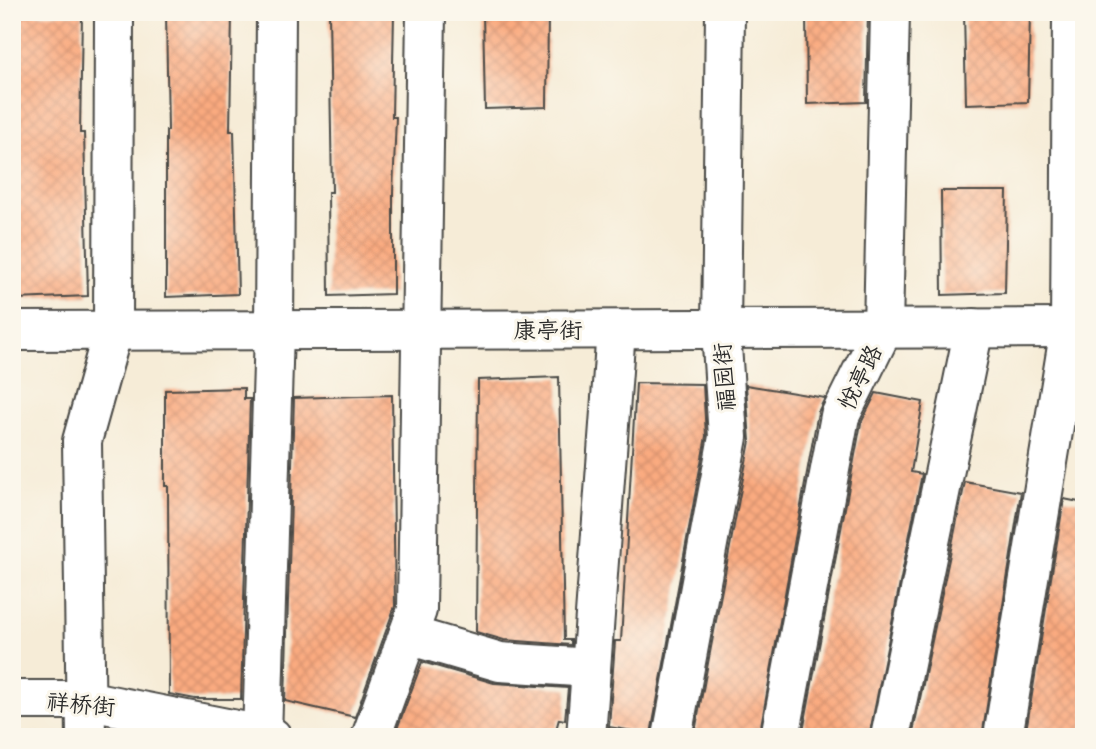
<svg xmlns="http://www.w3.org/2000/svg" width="1096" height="749" viewBox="0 0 1096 749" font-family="Sriracha,'LXGW WenKai TC',sans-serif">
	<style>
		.building { fill: url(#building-cross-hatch) }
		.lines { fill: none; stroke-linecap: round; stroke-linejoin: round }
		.minor-casing { stroke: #494845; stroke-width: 42 }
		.minor { stroke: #fff; stroke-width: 38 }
		.labels { text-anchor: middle; stroke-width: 6; stroke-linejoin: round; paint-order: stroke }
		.street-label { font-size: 23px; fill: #2b2b2b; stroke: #fbf7ec }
	</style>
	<defs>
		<pattern id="building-cross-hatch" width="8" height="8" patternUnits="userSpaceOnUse" patternTransform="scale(1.75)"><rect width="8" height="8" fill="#faaa7f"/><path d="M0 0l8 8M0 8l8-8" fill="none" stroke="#d6926e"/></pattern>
	</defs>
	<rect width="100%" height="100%" fill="#fbf7ec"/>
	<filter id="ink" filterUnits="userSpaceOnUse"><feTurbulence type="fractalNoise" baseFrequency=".0143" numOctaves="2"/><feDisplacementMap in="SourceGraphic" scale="14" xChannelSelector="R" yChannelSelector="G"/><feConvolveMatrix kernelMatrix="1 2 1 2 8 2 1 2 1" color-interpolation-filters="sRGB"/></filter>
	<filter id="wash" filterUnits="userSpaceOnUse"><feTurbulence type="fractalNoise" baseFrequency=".00686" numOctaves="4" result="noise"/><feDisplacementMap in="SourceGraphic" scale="28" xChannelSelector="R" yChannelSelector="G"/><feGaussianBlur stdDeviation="1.57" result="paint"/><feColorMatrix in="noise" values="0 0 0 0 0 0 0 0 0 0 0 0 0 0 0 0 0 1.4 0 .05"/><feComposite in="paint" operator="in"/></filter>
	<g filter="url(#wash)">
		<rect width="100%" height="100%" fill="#f6ecd7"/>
		<g id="blocks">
			<g class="building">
				<path d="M166 12H232L230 131H234L238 294 166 297V131H168Z"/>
				<path d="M329 12H394L392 117H396L393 192V294L329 296 328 192H332Z"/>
				<path d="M483 12H548L547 107 485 109Z"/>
				<path d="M806 12H868L866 102 807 104Z"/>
				<path d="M964 12H1030L1028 102 966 104Z"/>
				<path d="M16 14H82L80 133H84L88 296 16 299V133H18Z"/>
				<path d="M941 191H1007L1005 293 942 295Z"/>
				<path d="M559 377 564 640H571V645L504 640 476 632 478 380Z"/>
				<path d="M636 383 703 384 706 436 651 734 609 727 615 641H621Z"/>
				<path d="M746 385 825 398 818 412 759 737H694L750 441Z"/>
				<path d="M244 388V399H250L241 699H195L169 694 168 486H165V390Z"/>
				<path d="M876 393 923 402 911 472 922 474 869 737H802L861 423Z"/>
				<path d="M392 395 395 606 355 717 285 701 294 398Z"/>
				<path d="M965 482 1021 492 982 737H912Z"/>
				<path d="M1064 499 1084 503V737H1025Z"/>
				<path d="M422 662 494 683 568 688 565 720 559 719 554 737H394Z"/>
			</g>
		</g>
	</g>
	<g filter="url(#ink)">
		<use href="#blocks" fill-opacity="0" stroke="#494845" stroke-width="2"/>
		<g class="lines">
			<g class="minor-casing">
				<g id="minor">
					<path d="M12 331 1084 328"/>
					<path d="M408 635 500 662 591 668"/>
					<path d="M12 700H85L272 737"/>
					<path d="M86 737 82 441 113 330 114 12"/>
					<path d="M262 737 274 330 276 12"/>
					<path d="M371 737 417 610 426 12"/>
					<path d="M586 737 616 330"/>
					<path d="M672 737 728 437 721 330 725 12"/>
					<path d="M780 737 840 416 883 329 890 12"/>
					<path d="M890 737 974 328"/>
					<path d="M1003 737 1070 328 1072 12"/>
				</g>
			</g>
			<use href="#minor" class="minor"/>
		</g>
	</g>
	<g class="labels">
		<g class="street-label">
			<text x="548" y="338">康亭街</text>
			<text transform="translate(724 377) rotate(-94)" y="8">福园街</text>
			<text transform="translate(860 377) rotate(-64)" y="8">悦亭路</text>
			<text transform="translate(81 704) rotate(5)" y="8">祥桥街</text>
		</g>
	</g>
	<rect width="1096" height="749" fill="none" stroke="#fbf7ec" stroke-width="42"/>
</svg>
